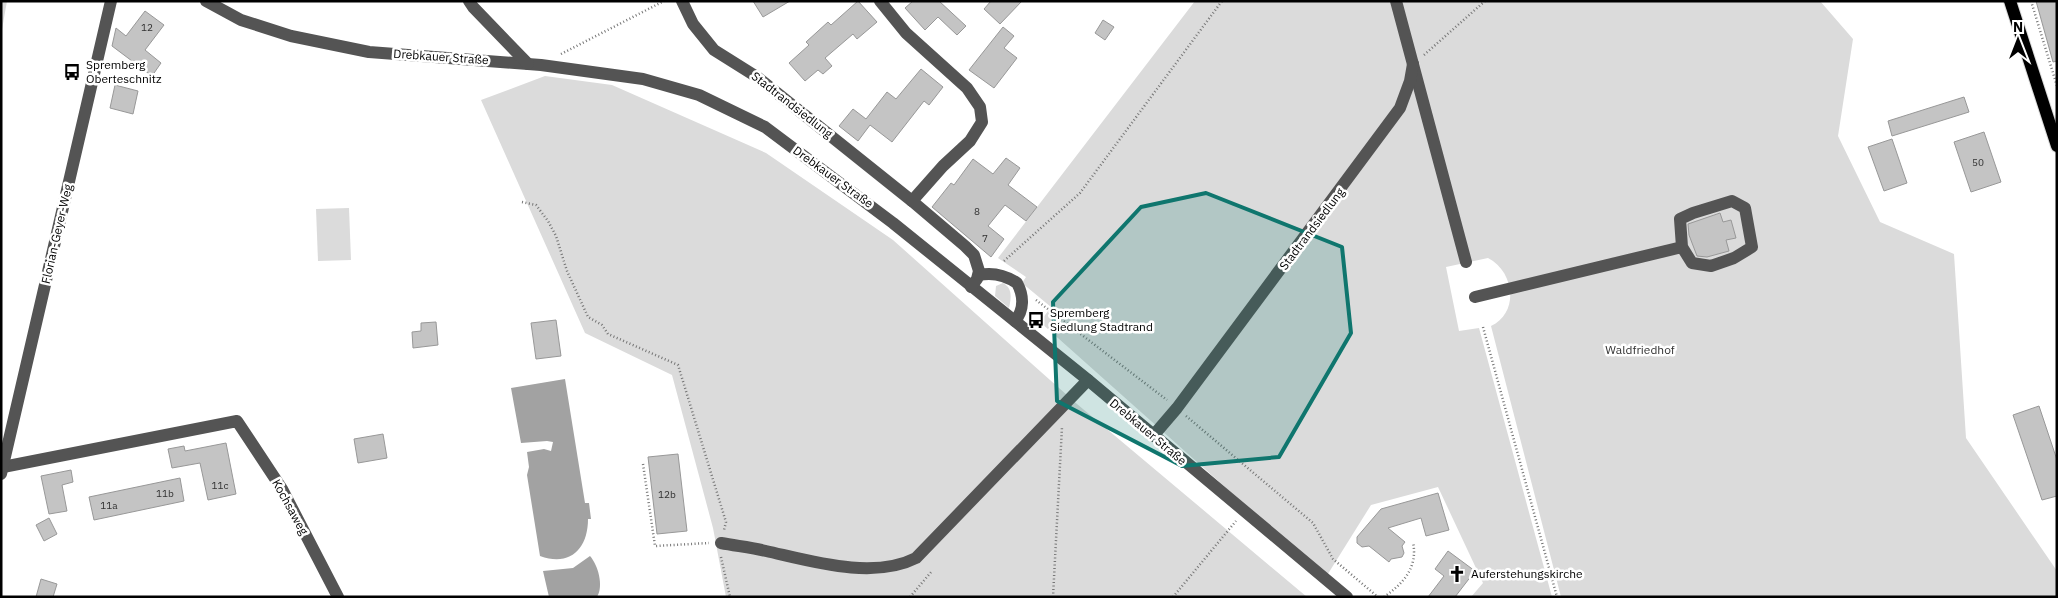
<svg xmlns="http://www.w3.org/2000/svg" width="2058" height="598" viewBox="0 0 2058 598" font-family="'IBM Plex Sans',sans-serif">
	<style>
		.green { fill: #dbdbdb }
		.water { fill: #a2a2a2 }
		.building { fill: #c4c4c4; stroke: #989898 }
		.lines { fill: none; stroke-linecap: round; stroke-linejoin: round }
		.major-casing { stroke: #dbdbdb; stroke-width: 14 }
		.path { stroke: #767676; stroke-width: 2.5; stroke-dasharray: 1 2.5; stroke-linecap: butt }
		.minor { stroke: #545454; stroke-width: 12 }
		.major { stroke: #000; stroke-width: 12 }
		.marked { fill: #0f766e; fill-opacity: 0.2; stroke: #0f766e; stroke-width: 4; stroke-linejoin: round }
		.labels { text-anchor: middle; stroke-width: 5; stroke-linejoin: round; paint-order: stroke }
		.number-label { font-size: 10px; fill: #313131 }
		.street-label { font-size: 12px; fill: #000; stroke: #fff }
		.poi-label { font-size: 12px; fill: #000; stroke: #fff; text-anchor: start }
		.park-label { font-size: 12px; fill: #323232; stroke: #fff }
	</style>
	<rect width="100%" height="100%" fill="#fff"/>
	<g class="green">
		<path d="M1 1H7L1 35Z"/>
		<path d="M1195 1H1820L1853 39 1838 136 1880 222 1954 254 1966 438 2057 571V597H1561L1491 326C1520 312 1514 271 1488 258L1446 267 1459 331 1479 328 1552 597H1471L1483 583 1438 487 1371 505 1326 577 1040 322 1051 307 1022 283 1026 277 998 258Z"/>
		<path d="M545 76 612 85 766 153 893 240 1077 404 1307 597H726L713 528 672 375 585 333 481 100Z"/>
		<path d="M349 208 351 260 318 261 316 209Z"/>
		<path d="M1003 283C1013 288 1011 299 1009 308L995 296 996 286Z"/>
	</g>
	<g class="water">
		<path d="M565 379 585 503H589L591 519H588C588 549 570 567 540 556L527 475 529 467 527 452 544 449 551 451 553 442 547 441 521 443 511 388Z"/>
		<path d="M590 556C598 565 604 586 597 597H549L543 571 573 568Z"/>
	</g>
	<g class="building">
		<path d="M753 1H790L763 17Z"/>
		<path d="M858 1 877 22 857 39 853 34 825 58 832 66 823 74 818 70 805 81 789 63 809 45 806 42 828 22 831 25Z"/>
		<path d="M913 1H939L966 26 957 35 938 17 925 30 905 8Z"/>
		<path d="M991 1H1022L1000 24 984 9Z"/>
		<path d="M2036 1H2057V61L2053 62Z"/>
		<path d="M145 11 164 25 145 50 161 63 152 76 112 46 116 28 126 36Z"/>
		<path d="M1103 20 1114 27 1105 40 1095 33Z"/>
		<path d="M1003 27 1014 36 1004 48 1017 58 994 88 969 70Z"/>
		<path d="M921 69 943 87 929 105 924 101 892 142 870 125 858 141 839 126 853 109 866 119 887 92 896 99Z"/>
		<path d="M115 85 138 91 133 114 110 108Z"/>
		<path d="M1964 97 1969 112 1892 136 1888 121Z"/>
		<path d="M1984 132 2001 182 1971 192 1954 142Z"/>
		<path d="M1892 139 1907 183 1884 191 1868 147Z"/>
		<path d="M1006 158 1020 168 1008 185 1037 207 1026 221 1005 205 988 226 1004 239 991 257 932 207 951 183 954 185 973 159 993 174Z"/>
		<path d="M1720 213 1723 222 1731 220 1736 238 1726 240 1729 251 1707 257 1697 256 1689 235 1688 224Z"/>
		<path d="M556 320 561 356 536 359 531 323Z"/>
		<path d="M436 322 438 345 413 348 412 332 421 331V323Z"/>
		<path d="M2039 406 2057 460V496L2042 500 2013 415Z"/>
		<path d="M383 434 387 458 358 463 354 439Z"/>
		<path d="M226 443 236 494 208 500 200 463 172 468 168 449 184 446 185 451Z"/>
		<path d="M678 454 687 531 657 534 648 457Z"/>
		<path d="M71 470 73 482 62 485 67 511 49 514 41 476Z"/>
		<path d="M180 478 184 501 94 520 89 497Z"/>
		<path d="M1438 493 1449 530 1426 536 1421 518 1388 528 1405 542 1402 546 1404 553 1402 557 1391 559 1389 562 1369 546 1362 547 1357 543V537L1381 509Z"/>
		<path d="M49 518 57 534 44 541 36 525Z"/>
		<path d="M1448 551 1475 571 1455 597H1428L1444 576 1435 569Z"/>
		<path d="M41 579 57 584 53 597H36Z"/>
	</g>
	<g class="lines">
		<g class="major-casing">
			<path id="major" d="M2010 1 2057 146"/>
		</g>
		<g class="path">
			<path d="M2031 1 2057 86"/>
			<path d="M561 54 664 1"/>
			<path d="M1424 55 1485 1"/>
			<path d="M522 202 536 205 548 221 556 236 567 271 588 317 602 325 608 334 678 365 726 522 724 530"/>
			<path d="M1004 261 1080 193 1222 1"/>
			<path d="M1036 300 1167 400"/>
			<path d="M1483 327 1557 597"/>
			<path d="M1186 416 1313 523 1333 559 1378 597"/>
			<path d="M643 464 655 546 709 543"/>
			<path d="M721 557 730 597"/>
			<path d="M910 597 932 571"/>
			<path d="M1053 597 1062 427"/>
			<path d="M1173 597 1236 521"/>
			<path d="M1384 597C1404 583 1418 567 1413 542"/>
		</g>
		<g class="minor">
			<path d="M206 1 241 20 291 36 369 52 541 65 643 79 699 95 765 127 893 223 1088 380 1347 597"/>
			<path d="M469 1 473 7 528 64"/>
			<path d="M682 1 693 24 714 50 757 77 912 201 965 246 974 255 979 271 977 279 971 287"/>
			<path d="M880 1 906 33 967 88 980 107 982 122 970 141 943 166 912 201"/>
			<path d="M1396 1 1466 262"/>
			<path d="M979 275C993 272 1005 275 1017 283 1024 296 1024 310 1015 321"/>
			<path d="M1475 297 1682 247 1692 263 1711 266 1734 258 1752 247 1745 208 1732 201 1693 213 1680 219 1682 247"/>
			<path d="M1153 436 1177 408 1400 108 1410 81 1413 64"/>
			<path d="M3 467 237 421 282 489 338 597"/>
			<path d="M1 474 111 1"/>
			<path d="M721 543C736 546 751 547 766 551 811 561 873 580 916 558L1088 380"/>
		</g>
		<use href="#major" class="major"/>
	</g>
	<path class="marked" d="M1206 193 1342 247 1351 333 1279 457 1182 466 1057 401 1053 302 1141 207Z"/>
	<defs>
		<g id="bus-bare" transform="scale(1.35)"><path d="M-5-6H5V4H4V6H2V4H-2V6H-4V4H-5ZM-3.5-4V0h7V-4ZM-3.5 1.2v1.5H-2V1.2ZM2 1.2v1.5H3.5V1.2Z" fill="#000" stroke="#fff" stroke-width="2.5" paint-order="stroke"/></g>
		<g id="church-bare" transform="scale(1.35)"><path d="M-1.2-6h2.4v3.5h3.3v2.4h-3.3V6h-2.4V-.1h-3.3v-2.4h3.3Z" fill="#000" stroke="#fff" stroke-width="2.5" paint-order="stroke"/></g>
	</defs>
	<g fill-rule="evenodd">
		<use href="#bus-bare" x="72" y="72"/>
		<use href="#bus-bare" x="1036" y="320"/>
		<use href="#church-bare" x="1457" y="574"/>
	</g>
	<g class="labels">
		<g class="number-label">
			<text x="147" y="31">12</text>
			<text x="1978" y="166">50</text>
			<text x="977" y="215">8</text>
			<text x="985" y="242">7</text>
			<text x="220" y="489">11c</text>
			<text x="165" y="497">11b</text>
			<text x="667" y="498">12b</text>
			<text x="109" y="509">11a</text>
		</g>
		<g class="street-label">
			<text transform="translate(441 57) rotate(4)" y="4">Drebkauer Straße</text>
			<text transform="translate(792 105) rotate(38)" y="4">Stadtrandsiedlung</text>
			<text transform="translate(833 177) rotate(36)" y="4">Drebkauer Straße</text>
			<text transform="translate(1312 229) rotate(-53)" y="4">Stadtrandsiedlung</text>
			<text transform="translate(57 234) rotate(-77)" y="4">Florian-Geyer-Weg</text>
			<text transform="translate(1148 432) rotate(40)" y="4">Drebkauer Straße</text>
			<text transform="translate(290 507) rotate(61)" y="4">Kochsaweg</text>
		</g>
		<g class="poi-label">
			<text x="86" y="69">Spremberg<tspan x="86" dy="14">Oberteschnitz</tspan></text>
			<text x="1050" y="317">Spremberg<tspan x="1050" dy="14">Siedlung Stadtrand</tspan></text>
			<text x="1471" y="578">Auferstehungskirche</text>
		</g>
		<g class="park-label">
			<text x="1640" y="354">Waldfriedhof</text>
		</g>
	</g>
	<rect width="2058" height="598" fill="none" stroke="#000000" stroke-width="5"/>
	<g transform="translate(2018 40)" stroke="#ffffff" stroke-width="4" paint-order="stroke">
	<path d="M0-4L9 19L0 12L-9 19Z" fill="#000000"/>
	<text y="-8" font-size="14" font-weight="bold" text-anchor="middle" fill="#000000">N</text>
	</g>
</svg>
